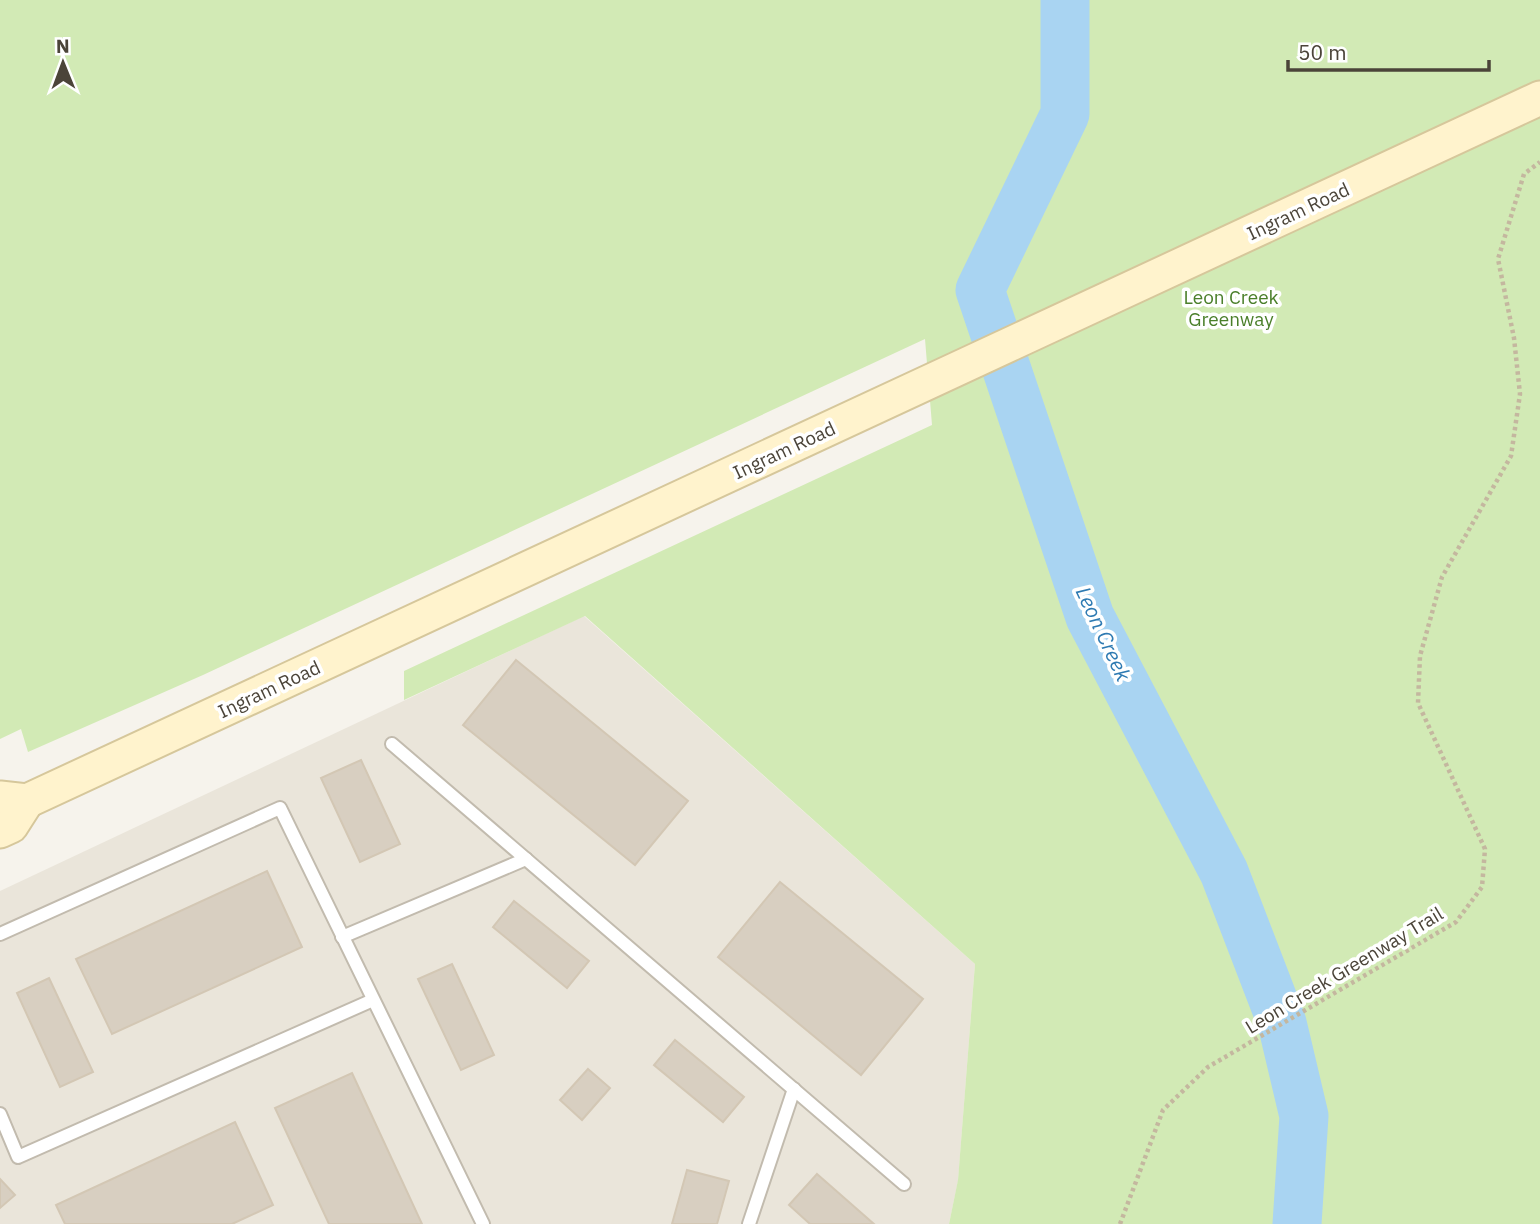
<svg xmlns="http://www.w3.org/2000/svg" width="1540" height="1224" viewBox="0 0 1540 1224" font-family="'IBM Plex Sans',sans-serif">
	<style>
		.residential { fill: #eae5da }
		.green { fill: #d2eab5 }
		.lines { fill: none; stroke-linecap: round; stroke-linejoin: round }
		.river { stroke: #a9d4f2; stroke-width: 49 }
		.building { fill: #d8cfc1; stroke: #d3c7b4; stroke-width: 2 }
		.lane-casing { stroke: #c2bbae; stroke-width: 16 }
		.secondary-casing { stroke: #d6c79b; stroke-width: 37 }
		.path { stroke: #c4b79f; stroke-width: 4.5; stroke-dasharray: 3.5 3.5; stroke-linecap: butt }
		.lane { stroke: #fff; stroke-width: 12 }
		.secondary { stroke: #fff3cd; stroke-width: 33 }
		.labels { text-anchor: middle; stroke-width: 7; stroke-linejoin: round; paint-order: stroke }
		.street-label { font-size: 19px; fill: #4b4439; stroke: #fff }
		.park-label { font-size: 19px; fill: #4a7f2a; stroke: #fff }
		.water-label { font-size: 21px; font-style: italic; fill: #2e7ab2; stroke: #fff }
	</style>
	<rect width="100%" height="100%" fill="#f6f3ec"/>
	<path class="residential" d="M584 616 975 964 958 1181 949 1224H0V891Z"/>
	<path class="green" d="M0 0H1540V1224H949L958 1180 975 964 585 616 404 700V671L932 425 925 339 203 675 28 752 21 729 0 739Z"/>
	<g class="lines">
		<path class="river" d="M1065 0V114L980 290 1090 617 1224 872 1282 1023 1304 1116 1297 1224"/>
	</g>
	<g class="building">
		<path d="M516 660 688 801 635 865 463 725Z"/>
		<path d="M361 760 400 844 360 862 321 778Z"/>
		<path d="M267 871 302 947 112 1034 76 959Z"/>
		<path d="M780 882 923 999 861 1075 718 957Z"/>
		<path d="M514 901 589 961 567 988 493 927Z"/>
		<path d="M452 964 494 1055 461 1070 418 979Z"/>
		<path d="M49 978 93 1072 60 1087 17 993Z"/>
		<path d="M675 1040 744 1097 723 1122 654 1065Z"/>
		<path d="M588 1069 610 1088 582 1120 560 1100Z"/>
		<path d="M352 1073 422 1224H329L275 1108Z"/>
		<path d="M235 1122 273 1205 232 1224H65L56 1205Z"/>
		<path d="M687 1170 729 1181 717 1224H672Z"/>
		<path d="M817 1174 874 1224H810L789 1205Z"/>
		<path d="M0 1179 15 1195 0 1208Z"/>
	</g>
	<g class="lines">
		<g class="lane-casing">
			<g id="lane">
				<path d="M392 744 904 1184"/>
				<path d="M0 934 280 808 483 1224"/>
				<path d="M342 937 526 859"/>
				<path d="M0 1114 18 1157 373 1000"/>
				<path d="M749 1224 794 1089"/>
			</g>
		</g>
		<g class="secondary-casing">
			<g id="secondary">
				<path d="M0 798 27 801 1540 98"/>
				<path d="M0 831 11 826 27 801"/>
			</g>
		</g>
		<path class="path" d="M1120 1224 1163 1110 1208 1067 1456 922 1482 887 1485 849 1418 703 1420 656 1442 577 1511 456 1520 394 1514 338 1498 259 1524 174 1540 162"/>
		<use href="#lane" class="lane"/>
		<use href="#secondary" class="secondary"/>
	</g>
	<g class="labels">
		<g class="street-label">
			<text transform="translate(1298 211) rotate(-25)" y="7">Ingram Road</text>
			<text transform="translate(784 450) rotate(-25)" y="7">Ingram Road</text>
			<text transform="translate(269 689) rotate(-25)" y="7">Ingram Road</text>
			<text transform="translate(1344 970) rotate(-31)" y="7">Leon Creek Greenway Trail</text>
		</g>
		<g class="park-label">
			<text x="1231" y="304">Leon Creek<tspan x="1231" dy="22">Greenway</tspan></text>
		</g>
		<g class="water-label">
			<text transform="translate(1103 634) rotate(65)" y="7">Leon Creek</text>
		</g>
	</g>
	<g transform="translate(63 63) rotate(359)" stroke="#ffffff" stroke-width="5" paint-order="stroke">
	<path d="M0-5L12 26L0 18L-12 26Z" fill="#4b4439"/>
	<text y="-10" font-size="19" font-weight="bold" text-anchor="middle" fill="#4b4439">N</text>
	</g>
	<path d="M1288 60v10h201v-10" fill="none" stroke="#4b4439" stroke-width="3.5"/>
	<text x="1298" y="60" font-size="21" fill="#4b4439" stroke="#ffffff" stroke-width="5" paint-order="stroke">50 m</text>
</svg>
